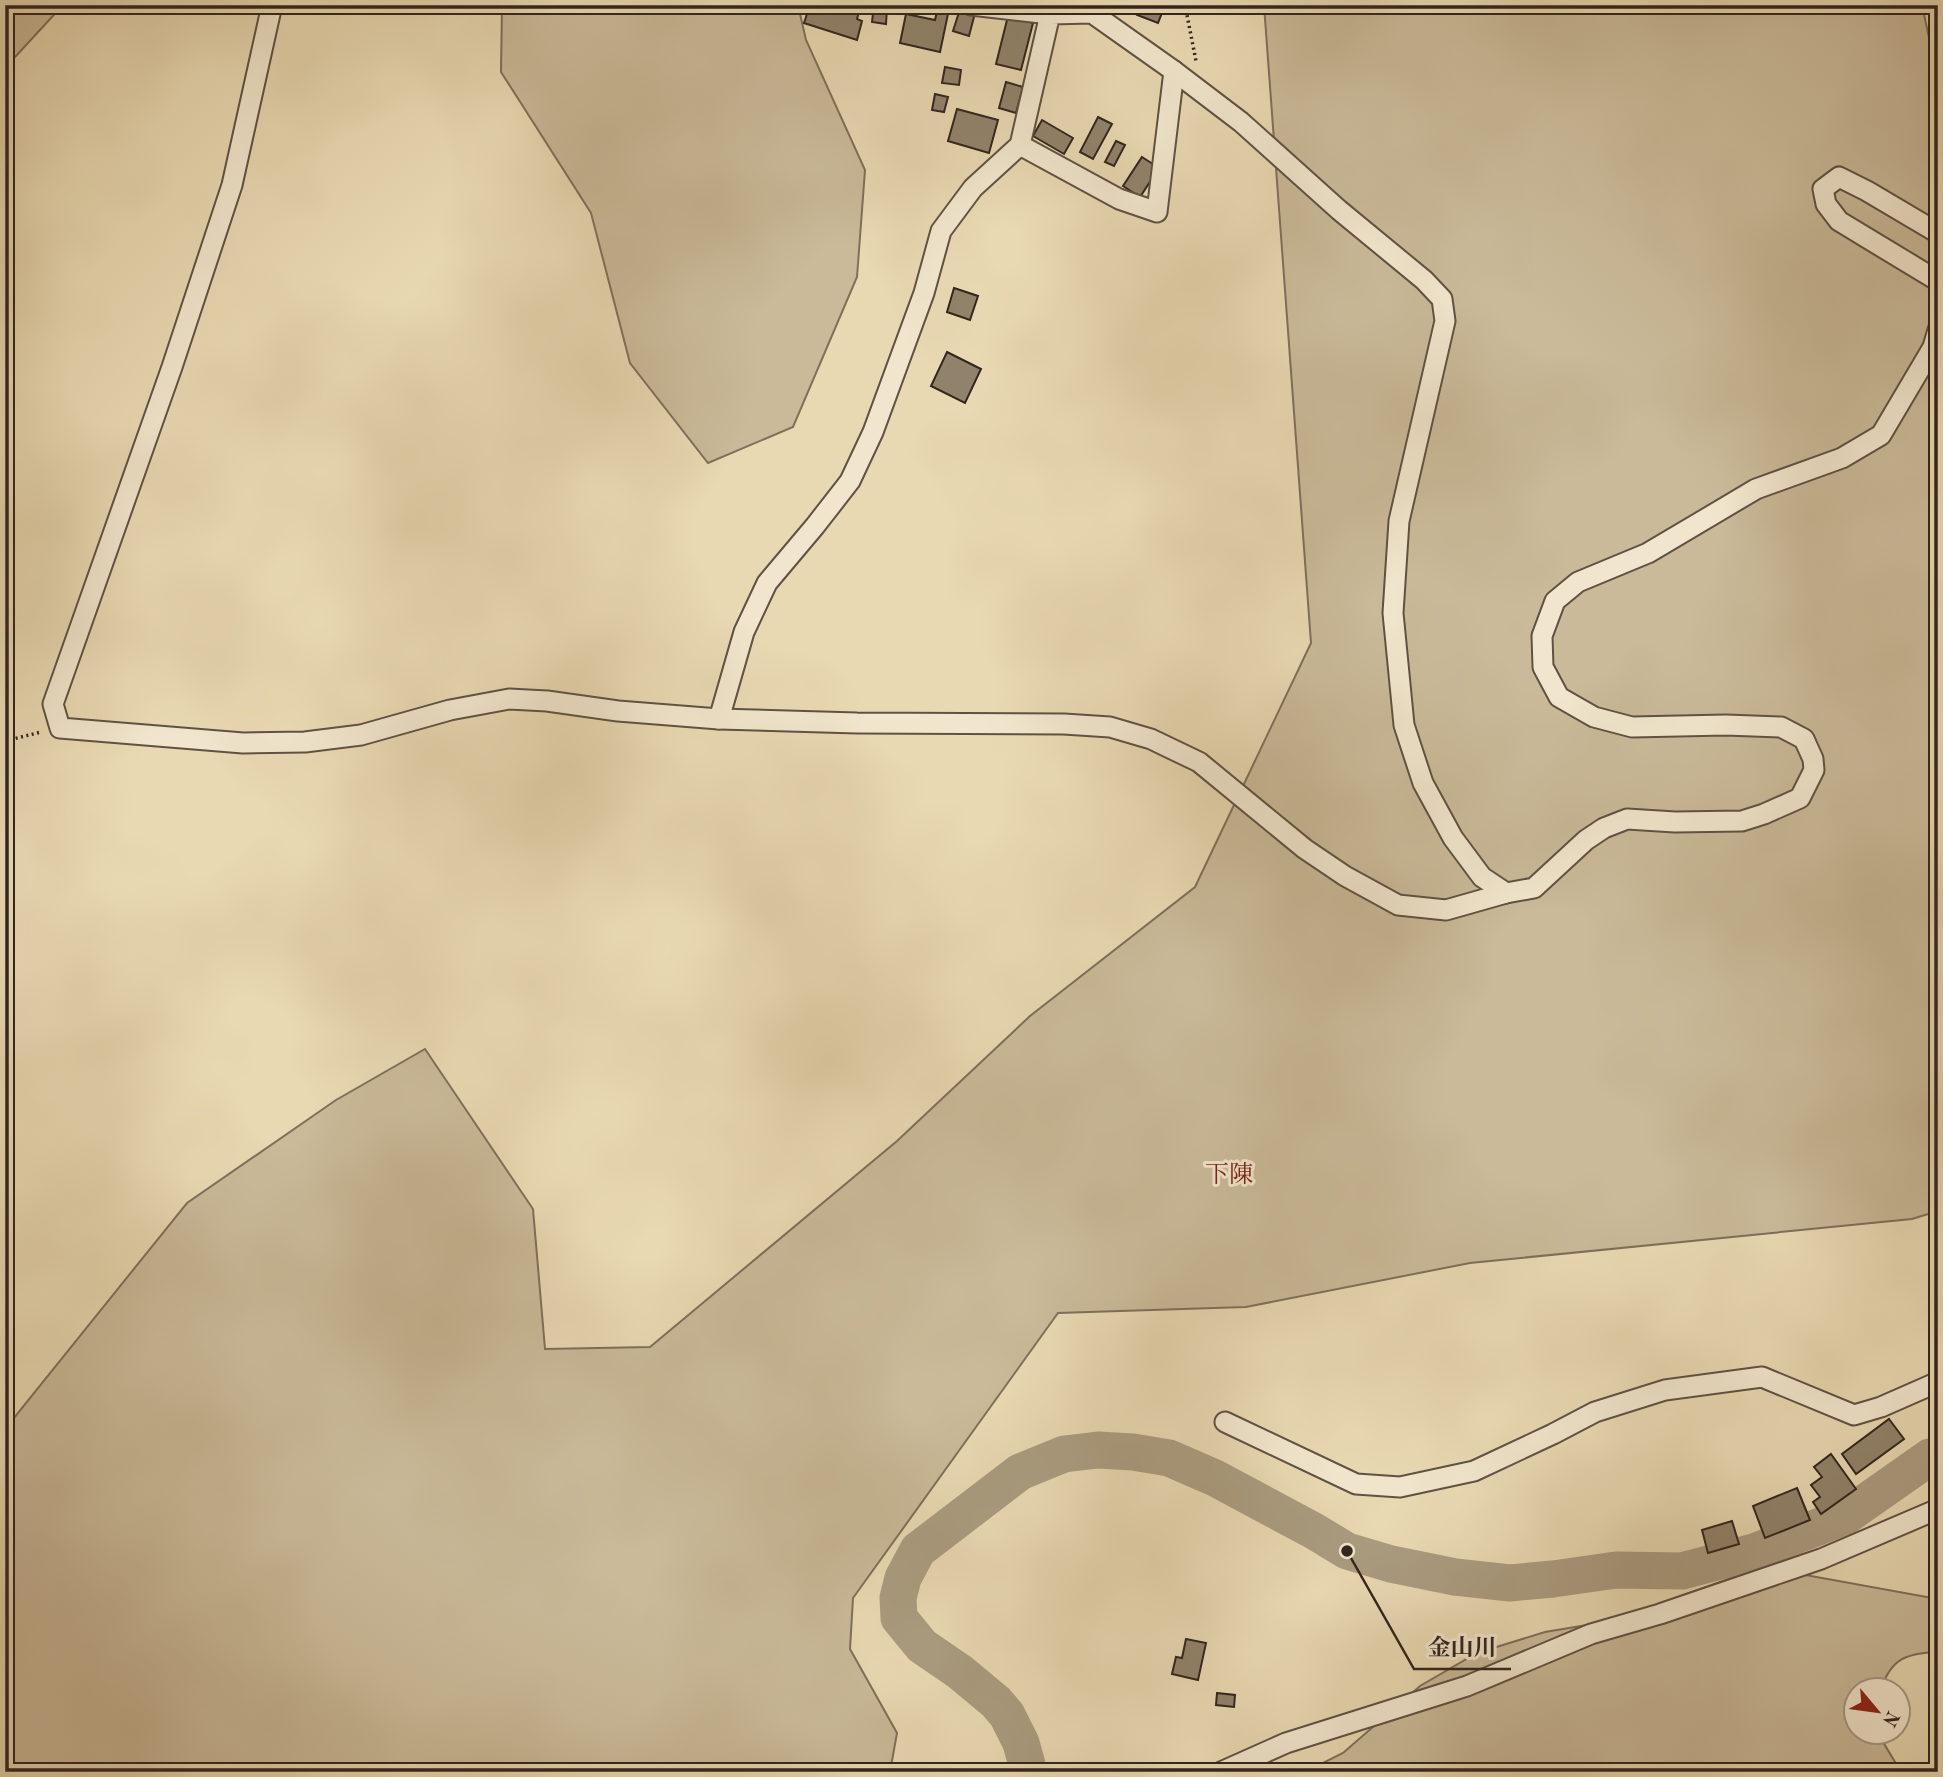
<svg xmlns="http://www.w3.org/2000/svg" width="1943" height="1777" viewBox="0 0 1943 1777" font-family="'Old Standard TT','Noto Serif JP',serif">
	<style>
		.green { fill: #caba99; stroke: #7e705c; stroke-width: 2 }
		.lines { fill: none; stroke-linecap: round; stroke-linejoin: round }
		.river { stroke: #aa9c80; stroke-width: 37 }
		.building { fill: #91836b; stroke: #31251f; stroke-width: 2 }
		.street-casing { stroke: #5f5244; stroke-width: 23 }
		.path { stroke: #31251f; stroke-width: 3.5; stroke-dasharray: 2 3.5; stroke-linecap: butt }
		.street { stroke: #f1e6cd; stroke-width: 19 }
		.labels { text-anchor: middle; stroke-width: 6; stroke-linejoin: round; paint-order: stroke }
		.quarter-label { font-size: 24px; fill: #7a1f14; stroke: #f1e6cd }
		.leader { fill: none; stroke: #31251f; stroke-width: 2.5 }
		.callout-dot { fill: #31251f; stroke: #f1e6cd; stroke-width: 2.5 }
		.callout-label { font-size: 23px; text-anchor: middle; font-weight: bold; fill: #31251f; stroke: #f1e6cd; stroke-width: 6; stroke-linejoin: round; paint-order: stroke }
	</style>
	<rect width="100%" height="100%" fill="#e9d9b2"/>
	<filter id="stains"><feTurbulence type="fractalNoise" baseFrequency=".00286" numOctaves="4"/><feColorMatrix values="0 0 0 0 .2 0 0 0 0 .09 0 0 0 0 .02 0 0 0 .5 -.17"/></filter>
	<radialGradient id="worn" r=".72"><stop offset=".6" stop-color="#630" stop-opacity="0"/><stop offset="1" stop-color="#630" stop-opacity=".3"/></radialGradient>
	<g class="green">
		<path d="M5 5H63L5 68Z"/>
		<path d="M502 5H798L806 40 865 170 857 277 793 427 708 463 630 363 591 213 501 72Z"/>
		<path d="M1264 5H1922L1938 79V1211L1912 1219 1470 1263 1246 1307 1058 1313 853 1598 850 1649 897 1733 890 1772H5V1429L187 1203 336 1100 425 1049 533 1209 545 1349 650 1347 897 1141 1030 1016 1195 887 1311 643Z"/>
		<path d="M1762 1567 1938 1599V1652C1906 1653 1891 1659 1881 1689L1856 1690V1732H1877L1901 1772H1298L1311 1769 1343 1753 1420 1686 1477 1653 1545 1632 1611 1621Z"/>
	</g>
	<g class="lines">
		<path class="river" d="M1029 1772 1021 1743 1007 1715 996 1702 960 1672 922 1646 899 1618 898 1598 903 1578 918 1550 1020 1472 1064 1454 1098 1450 1133 1452 1169 1458 1215 1478 1314 1531 1347 1551 1391 1564 1455 1577 1510 1583 1553 1579 1616 1570 1682 1571 1754 1552 1846 1516 1930 1457 1938 1455"/>
	</g>
	<g class="building">
		<path d="M810 5H861L857 19 862 21 857 40 804 23Z"/>
		<path d="M874 5H894V9L887 8 886 24 872 22Z"/>
		<path d="M1140 5H1165L1158 23 1137 15Z"/>
		<path d="M938 7 949 9 940 52 900 43 906 14 935 20Z"/>
		<path d="M960 9 975 13 969 36 953 31Z"/>
		<path d="M1008 16 1033 23 1021 70 996 64Z"/>
		<path d="M945 67 961 70 959 85 942 83Z"/>
		<path d="M1006 82 1023 87 1016 113 999 108Z"/>
		<path d="M935 94 948 97 944 112 932 110Z"/>
		<path d="M957 109 998 120 989 153 948 141Z"/>
		<path d="M1098 117 1112 124 1093 159 1080 152Z"/>
		<path d="M1042 120 1073 138 1064 154 1033 136Z"/>
		<path d="M1116 141 1125 145 1114 166 1105 162Z"/>
		<path d="M1142 157 1159 168 1140 197 1123 186Z"/>
		<path d="M954 288 978 296 970 320 947 312Z"/>
		<path d="M947 352 981 369 965 403 931 386Z"/>
		<path d="M1889 1419 1904 1439 1856 1474 1842 1454Z"/>
		<path d="M1831 1454 1856 1489 1821 1514 1813 1502 1820 1497 1811 1485 1822 1477 1814 1467Z"/>
		<path d="M1797 1488 1810 1520 1765 1538 1753 1506Z"/>
		<path d="M1732 1521 1739 1544 1708 1553 1702 1530Z"/>
		<path d="M1186 1639 1206 1643 1198 1680 1172 1674 1176 1657 1182 1658Z"/>
		<path d="M1217 1693 1235 1695 1234 1707 1216 1705Z"/>
	</g>
	<g class="lines">
		<g class="street-casing">
			<g id="street">
				<path d="M272 5 232 185 172 367 53 704 60 728 243 743 305 742 361 735 450 710 509 699 547 701 618 711 719 719 857 723 1064 724 1110 727 1151 739 1199 762 1305 849 1345 876 1398 905 1446 910 1506 893 1534 888 1586 840 1604 828 1627 819 1675 822 1742 821 1764 814 1800 798 1814 770 1813 759 1804 739 1781 727 1726 725 1632 727 1594 717 1559 697 1543 667 1542 636 1555 601 1578 582 1648 553 1756 489 1842 458 1881 435 1933 347 1938 330"/>
				<path d="M971 5 1050 14"/>
				<path d="M1020 145 1119 199 1157 212 1174 71"/>
				<path d="M1938 233 1867 191 1839 177 1823 189 1826 204 1839 221 1938 281"/>
				<path d="M719 719 744 632 767 583 815 526 850 481 873 432 924 293 941 231 973 188 1020 145 1050 14 1092 13 1174 71 1241 122 1339 210 1424 280 1442 299 1445 321 1399 521 1393 613 1404 725 1423 783 1453 838 1482 877 1506 893"/>
				<path d="M1225 1422 1356 1484 1400 1487 1474 1471 1553 1434 1595 1412 1665 1390 1762 1377 1854 1415 1881 1407 1938 1382"/>
				<path d="M1221 1772 1286 1743 1467 1686 1591 1634 1660 1614 1821 1559 1938 1509"/>
			</g>
		</g>
		<g class="path">
			<path d="M1191 5 1187 15 1196 61"/>
			<path d="M5 741 41 732"/>
		</g>
		<use href="#street" class="street"/>
	</g>
	<g class="labels">
		<g class="quarter-label">
			<text x="1229" y="1182">下陳</text>
		</g>
	</g>
	<path class="leader" d="M1347 1551L1414 1669H1511"/>
	<circle class="callout-dot" cx="1347" cy="1551" r="7"/>
	<g class="callout-label">
		<text x="1462" y="1655">金山川</text>
	</g>
	<rect width="1943" height="1777" fill="none" stroke="#e9d9b2" stroke-width="28"/>
	<rect x="7" y="7" width="1929" height="1763" fill="none" stroke="#31251f" stroke-width="3.5"/>
	<rect x="14" y="14" width="1915" height="1749" fill="none" stroke="#31251f" stroke-width="2"/>
	<g transform="translate(1877 1711) rotate(119)"><circle r="33" fill="#f1e6cd" stroke="#a49987" stroke-width="2"/>
	<path d="M0-5L12 26L0 18L-12 26Z" fill="#8f2418"/>
	<text y="-10" font-size="19" font-weight="bold" text-anchor="middle" fill="#31251f">N</text>
	</g>
	<rect width="100%" height="100%" filter="url(#stains)"/>
	<rect width="100%" height="100%" fill="url(#worn)"/>
</svg>
